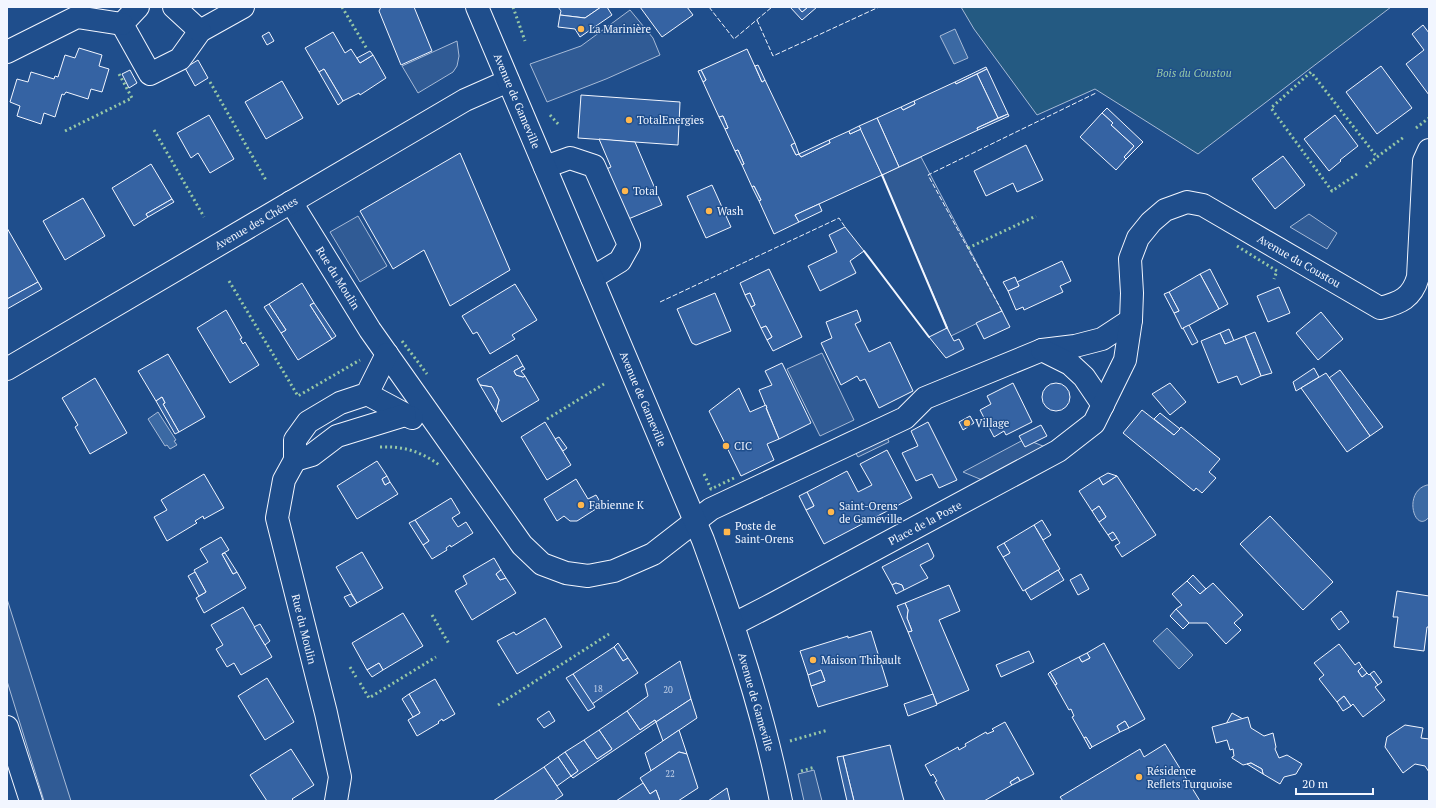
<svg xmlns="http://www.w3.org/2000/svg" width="1436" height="808" viewBox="0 0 1436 808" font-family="'PT Serif',serif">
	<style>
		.green { fill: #245a82; stroke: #a8bbd7 }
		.parking { fill: #305b95; stroke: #a8bbd7 }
		.water { fill: #3b69a3; stroke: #a8bbd7 }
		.building { fill: #3563a3; stroke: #f2f6ff }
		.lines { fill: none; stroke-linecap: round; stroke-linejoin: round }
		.minor-casing { stroke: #f2f6ff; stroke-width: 24 }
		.major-casing { stroke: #f2f6ff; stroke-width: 24 }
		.minor { stroke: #1f4e8c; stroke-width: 22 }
		.major { stroke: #1f4e8c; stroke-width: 22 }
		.hedge { stroke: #97c8a6; stroke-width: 3; stroke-dasharray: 2 3; stroke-linecap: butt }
		.fence { stroke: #f2f6ff; stroke-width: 1; stroke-dasharray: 5 2; stroke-linecap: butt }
		.wall { stroke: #f2f6ff; stroke-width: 2 }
		.poi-dot { fill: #ffb74d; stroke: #1f4e8c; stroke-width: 1.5 }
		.labels { text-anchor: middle; stroke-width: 3; stroke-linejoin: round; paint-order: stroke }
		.number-label { font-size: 9px; fill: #c3d1e8 }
		.poi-label { font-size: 11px; fill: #f2f6ff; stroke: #1f4e8c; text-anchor: start }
		.park-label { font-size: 11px; font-style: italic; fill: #97c8a6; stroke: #1f4e8c }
		.street-label { font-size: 11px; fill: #f2f6ff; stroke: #1f4e8c }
	</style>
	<rect width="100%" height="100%" fill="#1f4e8c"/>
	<path class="green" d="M961 7H1391L1198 154 1095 89 1037 115 974 29Z"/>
	<g class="parking">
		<path d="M630 10 653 38 660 55 606 79 547 102 530 64 581 46Z"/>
		<path d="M457 41 459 56 457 66 453 72 418 93 402 66Z"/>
		<path d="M921 157 1002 311 951 336 882 175Z"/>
		<path d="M1309 214 1337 233 1327 249 1290 227Z"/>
		<path d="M358 216 387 266 360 282 330 232Z"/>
		<path d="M822 353 854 420 820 436 787 369Z"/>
		<path d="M886 435 889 442 858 457 854 450Z"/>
		<path d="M1025 439 1048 448 987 482 963 472Z"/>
		<path d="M7 599 71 801H44L7 681Z"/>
		<path d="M814 770 822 801H804L798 774Z"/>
	</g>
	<g class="water">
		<path d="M955 29 968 58 954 64 940 36Z"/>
		<path d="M158 412 176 440 174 441 177 445 170 449 167 445 165 446 148 419Z"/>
		<path d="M1427 485H1429V517C1415 535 1402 492 1427 485Z"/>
		<path d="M1167 628 1193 655 1179 669 1153 641Z"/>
	</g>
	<g class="building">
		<path d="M381 7H414L432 51 401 65 379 11Z"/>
		<path d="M558 7H601L585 18 560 15 561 11Z"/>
		<path d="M601 7H607L612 15 580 37 575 29 558 27 560 15 585 18Z"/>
		<path d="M640 7H687L693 15 662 37Z"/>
		<path d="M790 7H798L802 12 808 7H817L802 20Z"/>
		<path d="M798 7H808L802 12Z"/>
		<path d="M1423 25 1429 33V95L1406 64 1424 50 1412 34Z"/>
		<path d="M269 32 274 41 267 45 262 36Z"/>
		<path d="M333 32 345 53 351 49 360 63 373 55 386 78 360 95 359 93 343 101 324 69 319 72 305 48Z"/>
		<path d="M79 48 102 55 99 66 109 69 102 92 91 89 88 99 66 92 64 95 62 94 55 117 44 113 41 124 17 116 20 106 10 102 17 79 28 82 31 72 54 79 55 76 58 77 65 55 75 58Z"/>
		<path d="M747 49 762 82 765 80 795 143 791 145 796 155 799 154 801 157 830 143 829 140 849 131 850 134 861 129 882 175 795 215 799 222 774 234 759 201 761 200 754 186 752 187 742 165 744 164 738 150 735 151 725 129 728 128 723 116 719 117 703 82 706 80 701 70Z"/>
		<path d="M370 51 373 55 360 63 357 58Z"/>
		<path d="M198 60 208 78 195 86 185 68Z"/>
		<path d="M758 65 765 80 762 82 755 66Z"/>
		<path d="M1381 66 1412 108 1377 134 1346 92Z"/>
		<path d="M986 67 987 69 956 84 955 82Z"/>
		<path d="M324 69 343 101 338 105 319 72Z"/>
		<path d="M987 69 1008 114 998 118 977 74Z"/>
		<path d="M130 70 137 83 129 88 122 74Z"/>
		<path d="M701 70 706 80 703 82 698 71Z"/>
		<path d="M977 74 998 118 977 128 978 130 899 167 877 118 901 107 903 110 915 104 914 101 955 82 956 84Z"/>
		<path d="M282 81 303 118 266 139 245 102Z"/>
		<path d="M581 95 680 102 678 145 578 138Z"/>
		<path d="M914 101 915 104 903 110 901 107Z"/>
		<path d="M1107 108 1143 142 1126 159 1124 157 1134 146 1111 125 1113 123 1102 113Z"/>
		<path d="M1102 113 1113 123 1111 125 1134 146 1124 157 1126 159 1116 170 1080 137Z"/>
		<path d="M1008 114 1009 116 978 130 977 128Z"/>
		<path d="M209 115 234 159 210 173 198 153 191 158 177 133Z"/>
		<path d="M1335 115 1358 146 1340 160 1341 161 1329 171 1304 139Z"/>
		<path d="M723 116 728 128 725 129 719 117Z"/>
		<path d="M877 118 899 167 882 175 859 126Z"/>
		<path d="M859 126 861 129 850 134 849 131Z"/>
		<path d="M599 139 635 142 662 205 609 227 588 177 611 167Z"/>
		<path d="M829 140 830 143 801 157 799 154Z"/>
		<path d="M795 143 799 154 796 155 791 145Z"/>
		<path d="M1026 145 1043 180 1017 192 1013 183 986 196 974 171Z"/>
		<path d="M738 150 744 164 742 165 735 151Z"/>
		<path d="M460 153 510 270 450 306 424 250 393 269 360 211Z"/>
		<path d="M1283 156 1305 185 1275 209 1252 179Z"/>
		<path d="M151 164 172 199 146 214 148 217 134 226 112 188Z"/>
		<path d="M712 185 731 227 706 238 687 196Z"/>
		<path d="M754 186 761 200 759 201 752 187Z"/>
		<path d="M83 198 105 236 65 260 43 221Z"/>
		<path d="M172 199 174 202 148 217 146 214Z"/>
		<path d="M819 204 822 211 799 222 795 215Z"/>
		<path d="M845 227 864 251 850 261 856 273 820 291 808 266 837 252 829 235Z"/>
		<path d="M7 228 38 282 7 299Z"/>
		<path d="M1062 261 1071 281 1060 286 1063 292 1024 310 1023 307 1016 310 1008 291 1019 286 1017 282Z"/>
		<path d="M769 269 802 337 773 351 767 340 772 337 766 326 761 328 751 307 755 305 750 293 745 295 740 283Z"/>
		<path d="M1210 269 1228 304 1219 309 1200 274Z"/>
		<path d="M1200 274 1219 309 1182 329 1174 313 1179 311 1169 292Z"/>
		<path d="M1015 277 1019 286 1008 291 1003 282Z"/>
		<path d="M38 282 42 289 7 309V299Z"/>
		<path d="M302 283 314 303 310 305 332 339 298 360 281 333 286 330 269 304Z"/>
		<path d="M515 284 537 320 512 335 515 339 490 354 477 332 473 334 462 316Z"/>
		<path d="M1279 287 1290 313 1268 322 1257 296Z"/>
		<path d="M1169 292 1179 311 1174 313 1164 294Z"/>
		<path d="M715 293 731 331 696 345 692 343 691 341 677 309Z"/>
		<path d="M750 293 755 305 751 307 745 295Z"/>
		<path d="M314 303 336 336 332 339 310 305Z"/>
		<path d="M269 304 286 330 281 333 264 307Z"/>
		<path d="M226 310 242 338 240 339 243 344 245 342 259 365 230 383 197 328Z"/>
		<path d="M857 310 861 321 855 324 869 352 890 342 913 391 879 408 865 379 860 381 857 376 841 385 821 343 832 338 826 322Z"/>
		<path d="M1002 311 1010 327 984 339 976 323Z"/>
		<path d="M1321 312 1343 339 1318 360 1296 333Z"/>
		<path d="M1189 325 1198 342 1192 345 1183 328Z"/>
		<path d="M766 326 772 337 767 340 761 328Z"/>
		<path d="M947 328 954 341 959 339 964 349 946 358 929 337Z"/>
		<path d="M1229 329 1234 341 1225 344 1220 333Z"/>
		<path d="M1255 332 1272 373 1261 376 1245 336Z"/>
		<path d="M1220 333 1225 344 1245 336 1261 376 1241 385 1237 376 1218 383 1201 341Z"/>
		<path d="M168 354 205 417 179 432 163 404 165 403 162 397 156 401 138 371Z"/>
		<path d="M517 355 523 366 514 371 516 375 523 377 525 376 539 400 502 422 496 412 499 400 492 387 480 385 477 379Z"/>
		<path d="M782 363 811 423 779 439 759 390 772 385 765 371Z"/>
		<path d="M523 366 525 369 521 371 525 376 523 377 516 375 514 371Z"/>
		<path d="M1314 368 1319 377 1296 391 1293 382Z"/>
		<path d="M1340 370 1383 427 1370 436 1329 378Z"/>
		<path d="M1326 373 1370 436 1347 452 1301 388Z"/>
		<path d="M95 378 127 433 90 454 75 427 78 425 62 398Z"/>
		<path d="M1013 383 1032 422 1006 435 1004 431 994 437 980 410 991 404 987 396Z"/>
		<path d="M1170 383 1186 402 1170 415 1152 394Z"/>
		<circle cx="1056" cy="397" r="14"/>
		<path d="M480 385 492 387 499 400 496 412Z"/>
		<path d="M739 388 750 412 766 405 767 408H766L779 439 767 444 774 460 741 476 709 411Z"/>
		<path d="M162 397 165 403 163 404 179 432 175 434 156 401Z"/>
		<path d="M1142 410 1174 435 1181 427 1220 459 1209 472 1216 478 1202 493 1196 488 1194 491 1123 433Z"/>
		<path d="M1160 413 1180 429 1174 435 1154 419Z"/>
		<path d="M970 416 974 423 963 430 959 422Z"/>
		<path d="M545 422 571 465 547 480 521 437Z"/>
		<path d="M928 422 957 480 939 488 932 474 916 481 902 453 918 446 911 431Z"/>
		<path d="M1041 425 1047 436 1025 447 1019 436Z"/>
		<path d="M559 437 567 448 563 451 555 439Z"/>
		<path d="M887 450 912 498 824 544 806 510 814 506 807 492 847 471 858 492 872 485 860 464Z"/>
		<path d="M377 461 387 476 382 479 385 485 390 482 398 494 357 519 337 486Z"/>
		<path d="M1108 473 1117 476 1103 485 1099 478Z"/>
		<path d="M204 474 224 508 204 519 203 516 195 521 197 523 167 541 154 517 167 510 161 500Z"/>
		<path d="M387 476 390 482 385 485 382 479Z"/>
		<path d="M1117 476 1156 535 1122 557 1115 546 1120 543 1113 532 1108 535 1099 522 1106 517 1099 506 1092 511 1079 491 1099 478 1103 485Z"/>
		<path d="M576 479 588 499 596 495 602 505 577 521H570L564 516 557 521 544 499Z"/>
		<path d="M807 492 814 506 806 510 799 496Z"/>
		<path d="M451 498 460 513 452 518 458 527 466 522 473 533 451 547 450 545 446 548 447 550 432 559 423 545 429 541 415 520Z"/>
		<path d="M1099 506 1106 517 1099 522 1092 511Z"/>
		<path d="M1270 516 1333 582 1303 610 1240 544Z"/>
		<path d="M415 520 429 541 423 545 409 523Z"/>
		<path d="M1042 520 1051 535 1043 540 1034 525Z"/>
		<path d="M1034 525 1060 569 1023 591 1003 557 1010 553 1004 543Z"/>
		<path d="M1113 532 1117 538 1112 541 1108 535Z"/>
		<path d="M221 537 229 550 222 554 233 574 237 572 246 588 204 613 196 598 206 592 194 570 208 562 200 549Z"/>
		<path d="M928 543 934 556 932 559 920 565 928 578 904 590 902 585 896 583 892 585 882 567Z"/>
		<path d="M1004 543 1010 553 1003 557 997 547Z"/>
		<path d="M362 552 383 588 357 603 336 567Z"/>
		<path d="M225 553 237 572 233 574 222 554Z"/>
		<path d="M494 558 501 570 496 574 500 580 506 578 516 593 472 620 455 591 467 584 463 576Z"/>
		<path d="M501 570 506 578 500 580 496 574Z"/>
		<path d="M1058 570 1064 580 1031 600 1025 590Z"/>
		<path d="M195 572 206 592 199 596 188 576Z"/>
		<path d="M1081 574 1089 589 1078 595 1070 580Z"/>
		<path d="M1193 575 1206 589 1200 594 1187 581Z"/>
		<path d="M1187 581 1200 594 1213 583 1243 615 1234 623 1241 630 1226 644 1207 623H1189L1176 609 1182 605 1172 594Z"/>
		<path d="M896 583 902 585 904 590 896 594 892 585Z"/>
		<path d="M949 585 960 611 939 620 969 690 937 704 908 632 912 631 907 618 908 610 905 603Z"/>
		<path d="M1397 591 1429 596V627H1427L1424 651 1394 647 1398 617H1393Z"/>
		<path d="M351 594 357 603 350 607 344 597Z"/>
		<path d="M905 603 908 610 907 618 912 631 908 632 897 606Z"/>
		<path d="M243 607 272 657 241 675 234 663 227 667 216 649 223 645 211 625Z"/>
		<path d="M1176 609 1189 623 1183 629 1170 616Z"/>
		<path d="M1341 611 1349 622 1339 630 1331 619Z"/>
		<path d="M403 613 423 646 383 670 379 663 367 670 352 643Z"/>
		<path d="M545 618 562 647 517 674 497 641 514 632 516 635Z"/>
		<path d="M260 624 270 641 265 645 254 627Z"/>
		<path d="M871 631 888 686 818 707 811 686 825 681 821 670 808 675 800 651 848 636V638Z"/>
		<path d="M618 643 628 658 623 661 614 647Z"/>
		<path d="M1104 643 1145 719 1129 728 1125 721 1117 726 1120 732 1092 747 1086 737 1084 738 1072 717 1074 716 1071 709 1069 710 1055 685 1057 684 1050 672 1079 657 1082 662 1090 658 1087 653Z"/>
		<path d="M1339 644 1355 665 1359 662 1362 667 1358 671 1362 677 1367 673 1369 675 1370 674 1378 685 1375 687 1385 700 1363 717 1353 704 1351 706 1344 696 1337 702 1319 679 1324 675 1314 663Z"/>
		<path d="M614 647 623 661 628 658 638 673 592 704 573 674Z"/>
		<path d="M1029 651 1034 662 1001 677 996 665Z"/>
		<path d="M1087 653 1090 658 1082 662 1079 657Z"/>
		<path d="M680 661 691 699 656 722 655 720 640 730 627 711 648 696 645 684Z"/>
		<path d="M379 663 383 670 372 677 367 670Z"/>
		<path d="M1362 667 1367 673 1362 677 1358 671Z"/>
		<path d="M821 670 825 681 811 686 808 675Z"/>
		<path d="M1374 671 1382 682 1378 685 1370 674Z"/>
		<path d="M1050 672 1057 684 1055 685 1048 674Z"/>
		<path d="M573 674 595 707 588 711 566 678Z"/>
		<path d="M267 678 294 722 265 740 238 696Z"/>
		<path d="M435 679 455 714 443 721 442 719 438 722 439 723 417 736 408 720 420 713 409 694Z"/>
		<path d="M409 694 420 713 413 717 402 699Z"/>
		<path d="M933 694 937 705 908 716 904 704Z"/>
		<path d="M1344 696 1351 706 1343 711 1337 702Z"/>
		<path d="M691 699 697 718 663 741 656 722Z"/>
		<path d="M549 711 555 721 544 728 537 719Z"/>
		<path d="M627 711 640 730 655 720 656 722 573 778 571 776 578 771 565 752 584 740 597 759 612 749 599 730Z"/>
		<path d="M1232 713 1243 719 1226 724Z"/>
		<path d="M1248 717 1251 728 1264 736 1273 733 1276 747 1275 749 1279 758 1287 755 1302 764 1296 774 1284 777 1280 784 1263 774 1262 769 1251 763 1243 765 1232 758V757L1234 756 1233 749 1230 750 1227 740 1216 743 1212 727Z"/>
		<path d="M1125 721 1129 728 1120 732 1117 726Z"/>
		<path d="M1005 722 1034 774 1020 781 1018 777 1010 782 1012 785 984 801H945L935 782 937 781 933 774 931 776 925 765 958 747 959 750 966 746 965 744 986 732 987 734 994 731 992 729Z"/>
		<path d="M1405 725 1423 728 1421 738 1429 739V772L1425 766 1415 764 1403 773 1385 747 1387 737Z"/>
		<path d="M599 730 612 749 597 759 584 740Z"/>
		<path d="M679 730 687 754 679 752 651 771 645 753Z"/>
		<path d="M1086 737 1092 747 1090 749 1084 738Z"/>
		<path d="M1165 744 1200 801H1063L1060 797 1140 749 1144 757Z"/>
		<path d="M890 745 904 801H854L843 756Z"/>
		<path d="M291 749 314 785 292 799 294 801H267L250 775Z"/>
		<path d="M565 752 578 771 571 776 558 757Z"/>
		<path d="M679 752 687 754 698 788 678 801H660L656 790 650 794 640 778Z"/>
		<path d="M843 756 854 801H847L837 757Z"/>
		<path d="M558 757 571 776 557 786 544 767Z"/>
		<path d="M1251 763 1262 769 1263 774 1247 764Z"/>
		<path d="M544 767 563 795 554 801H493Z"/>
		<path d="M1018 777 1020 781 1012 785 1010 782Z"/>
		<path d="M643 783 650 794 656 790 660 801H616Z"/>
		<path d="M727 788 730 801H708Z"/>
	</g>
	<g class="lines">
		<g class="minor-casing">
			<g id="minor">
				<path d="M138 7 122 24 150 74 180 59 200 31 243 7"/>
				<path d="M174 7 200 31"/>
				<path d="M7 52 77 17 122 24"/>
				<path d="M545 167 570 158 594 166 629 245 620 261 592 278"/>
				<path d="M291 202 370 330 522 545 542 564 566 573 588 576 614 571 653 554 711 509 905 418 925 398 1042 350 1075 346 1102 339 1131 320"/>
				<path d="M1042 350 1070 364 1084 377 1103 405"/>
				<path d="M7 369 465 100 508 81"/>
				<path d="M367 394 412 418"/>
				<path d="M295 460 312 455 337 436 405 415"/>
				<path d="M734 624 773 604 1058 451 1094 423 1125 360 1131 320 1132 293 1130 259 1138 238 1151 222 1165 210 1187 202 1203 205 1380 308C1400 303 1412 298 1418 277L1424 161 1429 150"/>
				<path d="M7 727 31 801"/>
				<path d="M336 801 340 777 326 713 277 518 284 480 295 460V440L308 422 340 403 367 394 387 354"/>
			</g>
		</g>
		<g class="major-casing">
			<path id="major" d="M477 7 703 540C734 625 763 711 781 801"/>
		</g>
		<use href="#minor" class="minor"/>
		<use href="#major" class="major"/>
		<g class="hedge">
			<path d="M342 7 367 49"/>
			<path d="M513 7 525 41"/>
			<path d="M210 82 267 182"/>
			<path d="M550 115 560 126"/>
			<path d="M1416 128 1429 118"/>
			<path d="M154 130 204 217"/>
			<path d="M65 131 132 98 118 72"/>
			<path d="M1366 167 1377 157 1404 137"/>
			<path d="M1357 174 1332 191 1271 108 1311 72 1377 157"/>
			<path d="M1237 246 1277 271 1274 279"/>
			<path d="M968 248 1036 216"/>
			<path d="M229 281 298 396 360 360"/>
			<path d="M402 341 427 374"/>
			<path d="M547 419 604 384"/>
			<path d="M380 447C402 446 421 451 439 465"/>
			<path d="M704 474 711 489 734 478"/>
			<path d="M432 615 449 644"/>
			<path d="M350 667 356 677"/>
			<path d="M360 683 369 698 436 657"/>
			<path d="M498 705 609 634"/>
			<path d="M790 741 828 730"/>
			<path d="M801 771 815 767"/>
		</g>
		<g class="fence">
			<path d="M709 7 734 39 772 7"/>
			<path d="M757 20 773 56 879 7"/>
			<path d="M660 302 839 218 845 227"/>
			<path d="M1002 311 928 175 1096 93"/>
		</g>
		<g class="wall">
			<path d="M882 175 947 328"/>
			<path d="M864 251 929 337"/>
		</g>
	</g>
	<g class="poi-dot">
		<circle cx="581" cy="29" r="4"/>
		<circle cx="629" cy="120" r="4"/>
		<circle cx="625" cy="191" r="4"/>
		<circle cx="709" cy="211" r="4"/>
		<circle cx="967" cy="423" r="4"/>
		<circle cx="726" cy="446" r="4"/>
		<circle cx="581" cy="505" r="4"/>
		<circle cx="831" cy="512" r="4"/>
		<rect x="723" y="528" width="8" height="8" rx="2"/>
		<circle cx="813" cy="660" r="4"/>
		<circle cx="1139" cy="777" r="4"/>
	</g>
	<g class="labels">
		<g class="number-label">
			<text x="598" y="692">18</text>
			<text x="668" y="693">20</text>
			<text x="670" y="777">22</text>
		</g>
		<g class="poi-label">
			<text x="589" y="33">La Marinière</text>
			<text x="637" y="124">TotalEnergies</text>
			<text x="633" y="195">Total</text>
			<text x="717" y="215">Wash</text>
			<text x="975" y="427">Village</text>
			<text x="734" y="450">CIC</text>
			<text x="589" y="509">Fabienne K</text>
			<text x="839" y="510">Saint-Orens<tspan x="839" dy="13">de Gameville</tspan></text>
			<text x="735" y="530">Poste de<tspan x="735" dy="13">Saint-Orens</tspan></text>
			<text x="821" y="664">Maison Thibault</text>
			<text x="1147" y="775">Résidence<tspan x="1147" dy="13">Reflets Turquoise</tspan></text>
		</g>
		<g class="park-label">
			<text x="1194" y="77">Bois du Coustou</text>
		</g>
		<g class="street-label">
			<text transform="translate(517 101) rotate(67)" y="4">Avenue de Gameville</text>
			<text transform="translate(256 223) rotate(-30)" y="4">Avenue des Chênes</text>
			<text transform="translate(1299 261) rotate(30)" y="4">Avenue du Coustou</text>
			<text transform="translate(338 278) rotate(58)" y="4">Rue du Moulin</text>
			<text transform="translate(643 399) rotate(67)" y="4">Avenue de Gameville</text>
			<text transform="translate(925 523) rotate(-28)" y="4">Place de la Poste</text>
			<text transform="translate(304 629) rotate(76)" y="4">Rue du Moulin</text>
			<text transform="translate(756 702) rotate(74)" y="4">Avenue de Gameville</text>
		</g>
	</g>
	<rect width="1436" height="808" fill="none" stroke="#f2f6ff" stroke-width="16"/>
	<path d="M1296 788v6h77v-6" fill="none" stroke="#f2f6ff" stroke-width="2"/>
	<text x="1302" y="788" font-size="12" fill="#f2f6ff" stroke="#1f4e8c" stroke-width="3" paint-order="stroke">20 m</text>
</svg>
